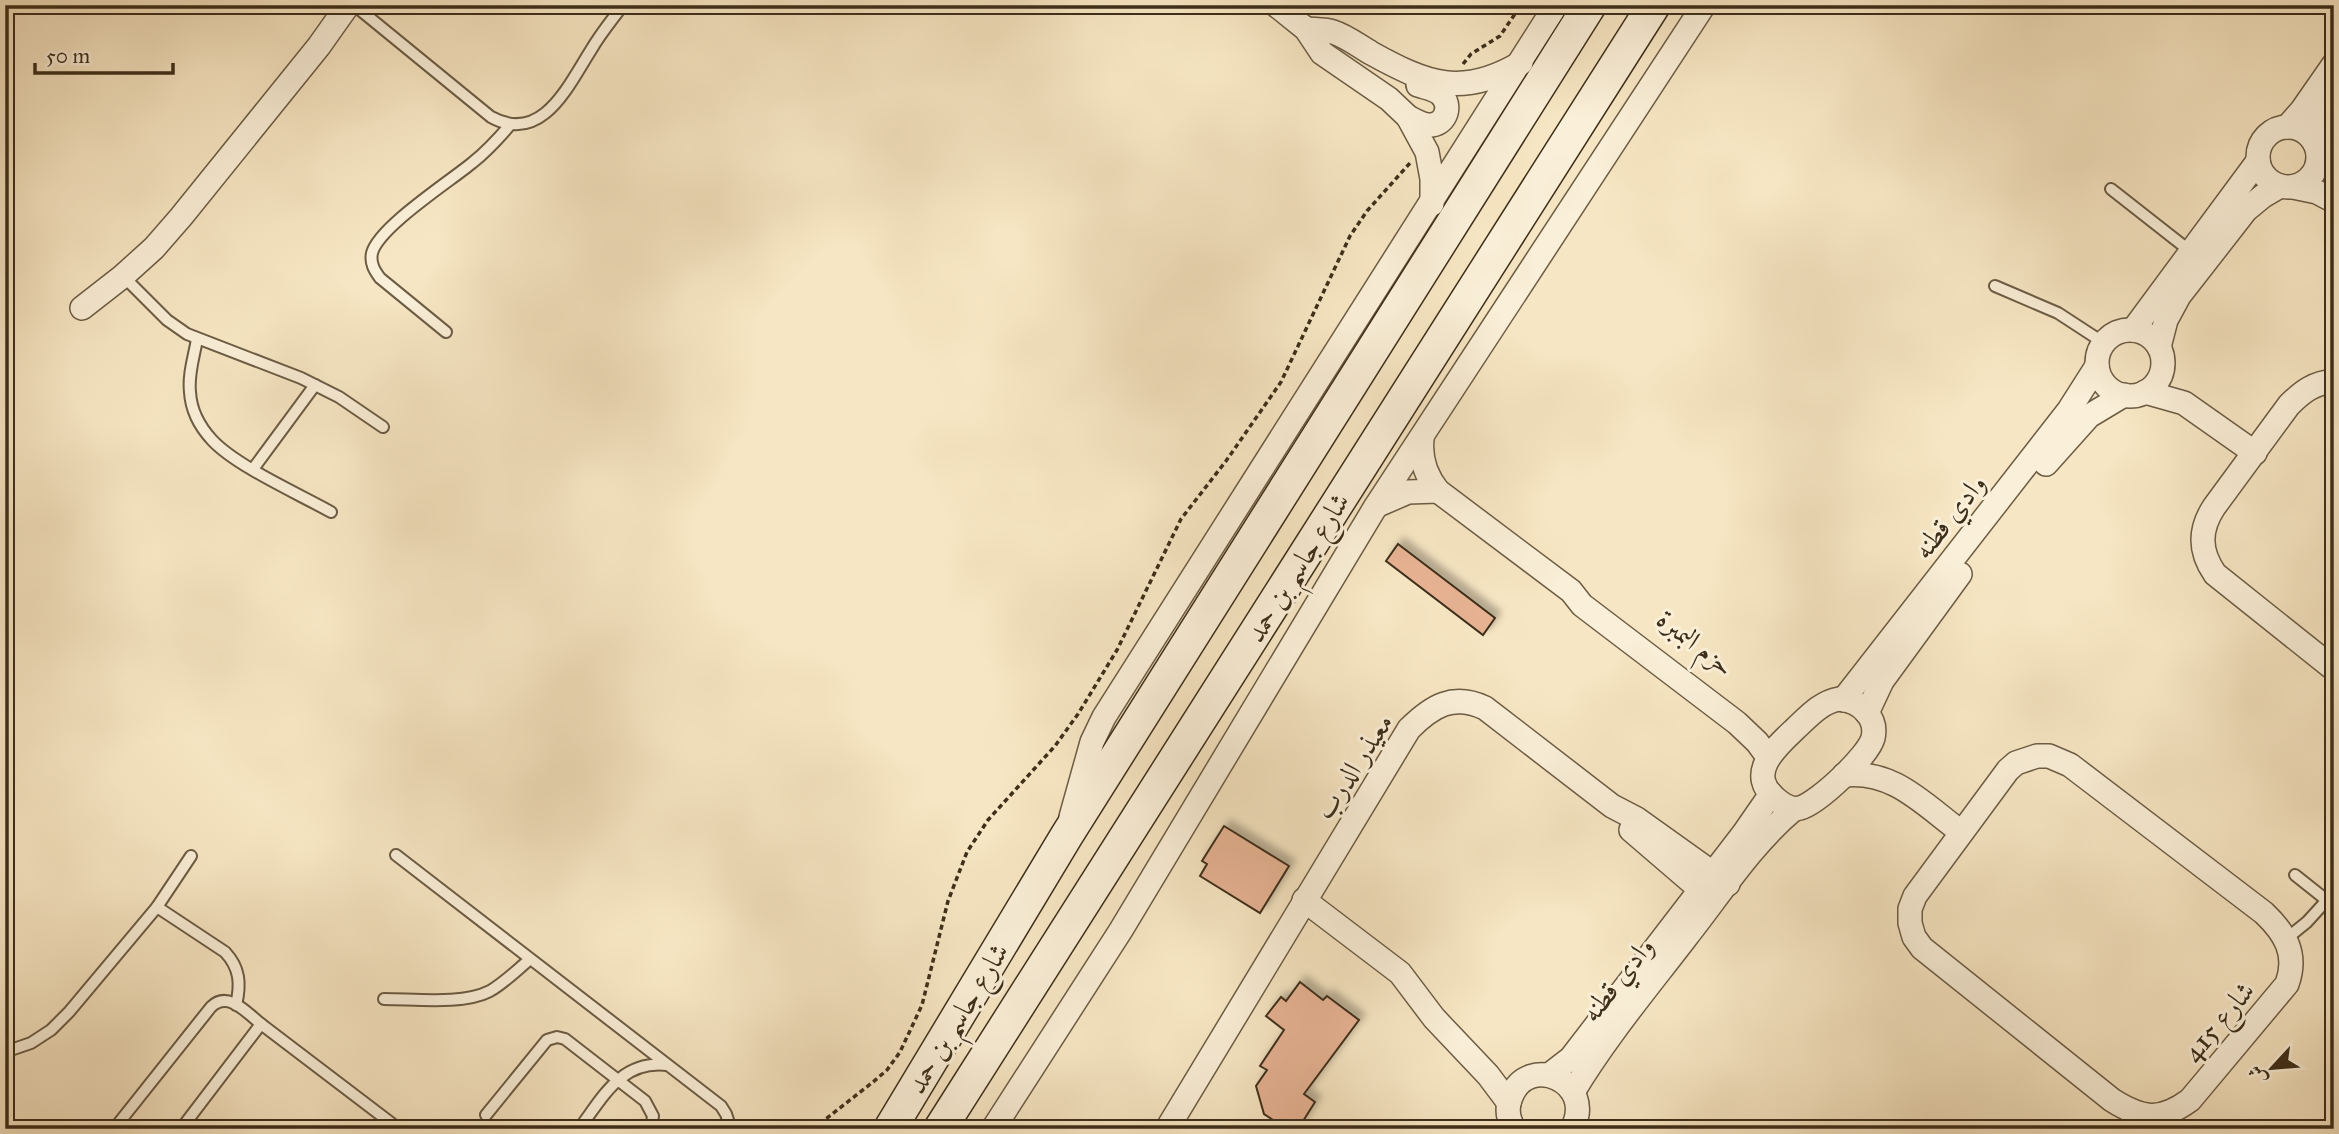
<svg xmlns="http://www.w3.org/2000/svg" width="2339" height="1134" viewBox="0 0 2339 1134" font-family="'IM FELL Great Primer',Amiri,serif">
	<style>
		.building { fill: #e6b292; stroke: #3d2e1a; stroke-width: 2; filter: url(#shadow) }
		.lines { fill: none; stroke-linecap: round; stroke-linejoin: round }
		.lane-casing { stroke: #6c5c44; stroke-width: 14 }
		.street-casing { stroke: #6c5c44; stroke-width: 26 }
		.secondary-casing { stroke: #3d2e1a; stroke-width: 35 }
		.path { stroke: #3d2e1a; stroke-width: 3.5; stroke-dasharray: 5 3.5; stroke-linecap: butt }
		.lane { stroke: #faefd8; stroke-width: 10 }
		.street { stroke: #faefd8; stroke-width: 23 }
		.secondary { stroke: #faefd8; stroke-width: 32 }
		.labels { text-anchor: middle; stroke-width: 6; stroke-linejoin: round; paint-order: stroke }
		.street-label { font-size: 28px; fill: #3d2e1a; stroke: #faefd8 }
	</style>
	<defs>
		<filter id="shadow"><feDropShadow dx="6" dy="-6" stdDeviation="3.5" flood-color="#0004"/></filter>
	</defs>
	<rect width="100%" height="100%" fill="#f7e6c3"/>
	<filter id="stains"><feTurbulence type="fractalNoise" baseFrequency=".00286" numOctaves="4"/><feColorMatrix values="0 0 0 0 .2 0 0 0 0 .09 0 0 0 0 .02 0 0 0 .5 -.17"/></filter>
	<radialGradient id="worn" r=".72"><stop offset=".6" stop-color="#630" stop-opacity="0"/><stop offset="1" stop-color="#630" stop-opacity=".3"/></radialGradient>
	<g class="building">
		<path d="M1398 544 1495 618 1483 635 1386 561Z"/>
		<path d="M1224 826 1289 866 1260 913 1200 876 1207 864 1202 861Z"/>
		<path d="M1300 982 1323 1000 1327 996 1359 1020 1304 1094 1315 1102 1298 1129H1287L1264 1114 1256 1086 1267 1070 1260 1066 1284 1030 1266 1016 1281 997 1286 1001Z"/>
	</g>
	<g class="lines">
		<g class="lane-casing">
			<g id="lane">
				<path d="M354 5 491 117C542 145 568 86 591 50 600 34 612 20 623 5"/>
				<path d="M2111 189 2190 251"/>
				<path d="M123 276 167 320 187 334 301 378 339 397 383 427"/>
				<path d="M1995 286 2058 313 2104 343"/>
				<path d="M446 332 380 278C374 270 370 263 372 253 379 227 449 182 472 163 486 152 498 139 510 125"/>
				<path d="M197 339C194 357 188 374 190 392 191 410 200 427 212 440 236 466 299 494 331 512"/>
				<path d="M253 469 315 385"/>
				<path d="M396 855 721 1106 726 1114 731 1129"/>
				<path d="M2295 875 2334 906"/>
				<path d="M157 907 225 952C240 968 241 984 236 1005"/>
				<path d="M2286 939 2307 922 2327 900"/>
				<path d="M384 999C415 999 463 1005 490 991 504 983 517 970 529 960"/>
				<path d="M261 1024 399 1129"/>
				<path d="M5 1052 31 1043 51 1030 69 1012 157 907 191 856"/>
				<path d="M486 1115 547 1040 557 1037 565 1039 645 1101 653 1116 651 1129"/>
				<path d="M114 1129 211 1007C228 990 247 1013 261 1024L181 1129"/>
				<path d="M579 1129C603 1097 621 1060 667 1065"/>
			</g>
		</g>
		<g class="street-casing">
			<g id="street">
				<path d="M1276 5 1306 29 1322 53 1389 99 1408 117 1427 152 1432 179V204"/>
				<path d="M1306 29C1315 30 1325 29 1333 32 1346 36 1359 46 1371 53 1427 84 1462 98 1521 63"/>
				<path d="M1408 117C1414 120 1422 125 1429 125 1444 126 1452 108 1443 97 1438 89 1426 88 1418 85"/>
				<path d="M2287 127 2302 110 2334 64"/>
				<circle cx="2288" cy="157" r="30"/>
				<path d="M2314 142 2319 117 2334 95"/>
				<path d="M2293 187 2317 192 2334 201"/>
				<path d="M82 308 123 276 154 248 181 217 319 46 348 5"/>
				<path d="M2133 330 2258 161"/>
				<circle cx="2130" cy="363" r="33"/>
				<path d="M2159 347 2166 320 2179 296 2246 210 2263 196 2280 186"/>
				<path d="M2334 381C2314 383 2303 391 2289 405L2214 507C2199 530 2199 551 2215 574L2334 669"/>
				<path d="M2145 392 2184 403 2255 453"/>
				<path d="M1422 439C1420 458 1426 476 1438 491L1571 591 1582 605 1737 723 1757 742 1768 757"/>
				<path d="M2046 464 2089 416 2124 395"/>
				<path d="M1378 505 1408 492 1438 491"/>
				<path d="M1839 699C1850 700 1860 704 1867 713 1873 720 1875 729 1873 738 1868 756 1818 803 1800 808 1792 810 1783 805 1776 799 1745 774 1776 747 1795 729 1808 717 1821 702 1839 699Z"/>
				<path d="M1843 700 2069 410 2097 366"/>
				<path d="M1867 713 1882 681 1960 574"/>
				<path d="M2037 756H2049L2070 765 2264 913C2285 933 2298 954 2287 984L2190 1100C2160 1122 2142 1119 2112 1100L1922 948 1914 937 1910 923V909L1915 896 2008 770 2016 763Z"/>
				<path d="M1844 775C1894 770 1923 804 1961 832"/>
				<path d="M1071 817 1092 742 1104 717 1556 5"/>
				<path d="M1631 830 1709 897"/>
				<path d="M1304 900 1400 973 1434 1018 1488 1075 1509 1103"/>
				<path d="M1549 1075 1571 1058 1744 833 1771 794"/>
				<path d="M1573 1092C1606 1037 1648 987 1687 936 1721 893 1752 844 1794 809"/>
				<path d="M993 1129 1121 930 1376 506 1704 5"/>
				<path d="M1167 1129 1409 729C1432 706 1453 693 1485 708L1612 806 1637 819 1728 884"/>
				<path d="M1514 1129C1508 1119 1506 1108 1511 1097 1528 1052 1597 1082 1572 1129"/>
			</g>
		</g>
		<g class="secondary-casing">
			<g id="secondary">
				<path d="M890 1129 1067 835 1590 5"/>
				<path d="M940 1129 1654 5"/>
			</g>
		</g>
		<g class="path">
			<path d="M1463 64 1471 54 1500 36 1521 5"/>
			<path d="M813 1129 873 1082 887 1070 900 1052 922 1005 948 901 967 852 988 820 1055 746 1078 714 1117 650 1181 519 1226 461 1281 382 1350 236 1367 211 1410 163"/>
		</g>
		<use href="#lane" class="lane"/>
		<use href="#street" class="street"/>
		<use href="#secondary" class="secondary"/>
	</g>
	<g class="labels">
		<g class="street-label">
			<text transform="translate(1949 516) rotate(-52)" y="10">وادي قطنه</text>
			<text transform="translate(1297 567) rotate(-58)" y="10">شارع جاسم بن حمد</text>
			<text transform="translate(1696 642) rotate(38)" y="10">حزم البمبرة</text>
			<text transform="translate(1353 766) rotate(-57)" y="10">معيذر الدرب</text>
			<text transform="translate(1617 979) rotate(-52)" y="10">وادي قطنه</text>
			<text transform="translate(957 1018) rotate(-59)" y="10">شارع جاسم بن حمد</text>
			<text transform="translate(2218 1021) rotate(-50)" y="10">شارع 415</text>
		</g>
	</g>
	<rect width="2339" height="1134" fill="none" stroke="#f7e6c3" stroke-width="28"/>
	<rect x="7" y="7" width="2325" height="1120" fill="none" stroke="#3d2e1a" stroke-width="3.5"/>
	<rect x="14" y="14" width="2311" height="1106" fill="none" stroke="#3d2e1a" stroke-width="2"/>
	<g transform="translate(2272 1068) rotate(244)" stroke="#faefd8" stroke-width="5" paint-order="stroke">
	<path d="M0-5L12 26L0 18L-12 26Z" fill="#3d2e1a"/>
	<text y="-10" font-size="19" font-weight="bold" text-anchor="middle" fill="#3d2e1a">ش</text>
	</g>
	<path d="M35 63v10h138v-10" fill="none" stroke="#3d2e1a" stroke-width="3.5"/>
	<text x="46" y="63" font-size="21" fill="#3d2e1a" stroke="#faefd8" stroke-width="5" paint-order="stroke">50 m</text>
	<rect width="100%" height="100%" filter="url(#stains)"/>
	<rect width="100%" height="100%" fill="url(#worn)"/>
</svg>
